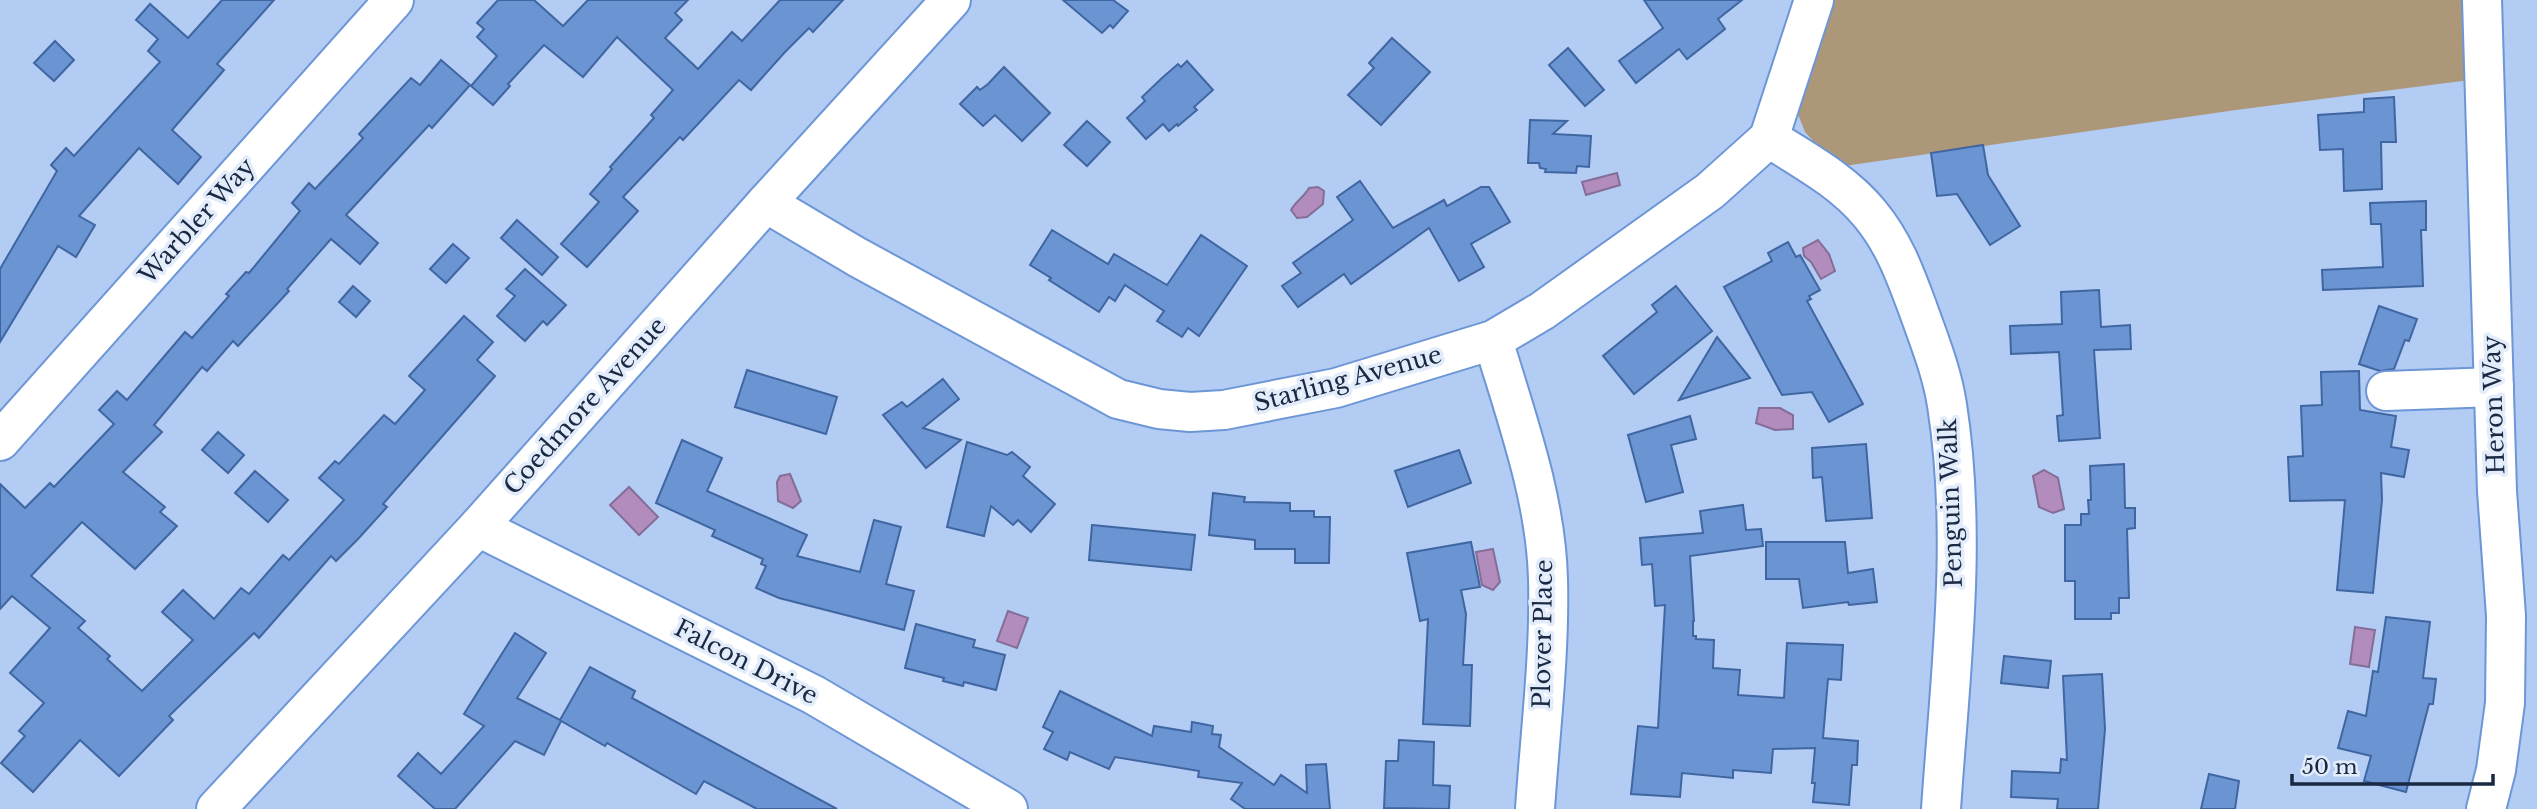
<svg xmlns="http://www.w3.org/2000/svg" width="2537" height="809" viewBox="0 0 2537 809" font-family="'Libre Baskerville',serif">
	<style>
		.green { fill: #ac9879 }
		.water { fill: #b28cbc; stroke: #846e98; stroke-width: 2 }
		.building { fill: #6b94d3; stroke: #4066a2; stroke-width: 2 }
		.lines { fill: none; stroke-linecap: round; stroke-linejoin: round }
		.minor-casing { stroke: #6d96d6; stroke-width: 42 }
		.minor { stroke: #fff; stroke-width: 38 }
		.labels { text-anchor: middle; stroke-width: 7; stroke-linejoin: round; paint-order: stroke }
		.street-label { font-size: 24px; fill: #192943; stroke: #e3ecfa }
	</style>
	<rect width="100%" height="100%" fill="#b2ccf4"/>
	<path class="green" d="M1828 0H2469L2470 80 2236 110 1837 167 1805 132 1797 112Z"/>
	<g class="water">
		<path d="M1617 173 1620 185 1586 195 1582 182Z"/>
		<path d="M1318 187 1324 191 1323 204 1307 217 1297 218 1291 210C1296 201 1304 197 1309 188Z"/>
		<path d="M1818 240 1829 254 1835 271 1821 279 1811 262 1804 256 1803 248Z"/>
		<path d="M1759 408H1780L1793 415V429L1775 430 1756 423Z"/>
		<path d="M2044 470 2058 478 2064 509 2053 513 2039 507 2033 476Z"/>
		<path d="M790 474 801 501 793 508 778 501 777 482 780 476Z"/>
		<path d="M629 487 658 517 639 535 610 505Z"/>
		<path d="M1493 549 1500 582 1493 590 1482 585 1476 552Z"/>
		<path d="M1008 611 1028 618 1017 648 997 641Z"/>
		<path d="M2355 627 2375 630 2369 667 2350 664Z"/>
	</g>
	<g class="building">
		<path d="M222 0H274L217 64 224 70 172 130 201 157 178 184 139 148 79 216 95 225 76 257 58 246 0 342V269L57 171 51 165 66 148 74 156 160 62 148 51 158 39 136 20 150 4 188 38Z"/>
		<path d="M498 0H534L563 26 588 0H688L675 13 682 20 665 38 698 69 732 32 742 41 780 0H843L813 32 809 28 785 52 751 90 739 80 683 140 680 137 623 197 638 211 587 267 561 244 599 202 590 194 612 169 610 167 654 118 651 115 673 90 617 37 583 77 544 45 508 84 510 86 493 105 471 86 497 56 477 37 484 29 477 23Z"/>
		<path d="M1063 0H1113L1128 11 1113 28 1110 25 1102 33Z"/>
		<path d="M1644 0H1742L1718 19 1725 29 1687 59 1679 49 1636 83 1619 61 1663 28Z"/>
		<path d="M1392 38 1430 72 1381 125 1348 95 1374 68 1369 63Z"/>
		<path d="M55 41 74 60 54 81 34 63Z"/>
		<path d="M1568 48 1604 90 1585 106 1549 65Z"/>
		<path d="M441 60 470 85 432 128 429 125 346 215 378 243 360 264 331 239 287 289 289 291 238 346 233 341 207 371 202 367 154 425 162 432 123 472 165 507 160 512 177 526 135 569 82 522 31 576 85 621 78 628 110 656 107 659 142 691 193 640 162 612 183 590 214 619 241 588 249 594 283 555 289 560 344 500 319 478 335 461 339 464 384 415 395 424 425 390 409 376 464 316 493 342 477 360 495 376 383 504 387 507 358 539 336 561 331 556 259 638 254 633 169 716 173 720 119 776 80 740 33 792 1 763 25 736 19 731 44 703 10 673 50 628 12 596 0 609V484L25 508 50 483 54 487 114 424 99 410 117 391 127 400 185 332 192 338 229 296 226 294 246 272 249 273 300 211 292 203 309 183 315 189 363 138 359 134 411 78 420 85Z"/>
		<path d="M1187 61 1213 90 1194 107 1197 110 1178 126 1177 124 1169 131 1163 124 1146 139 1127 118 1145 101 1142 97 1162 78 1178 64 1181 67Z"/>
		<path d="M1004 67 1050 113 1022 141 995 115 983 126 960 104 977 87 980 90 988 84Z"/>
		<path d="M2394 97 2396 142H2381L2382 189 2344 191 2343 149 2320 150 2318 115 2364 112V99Z"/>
		<path d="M1530 120 1567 121 1553 134 1591 136 1589 167 1577 166 1576 173 1545 172 1546 169 1540 168 1539 163H1528Z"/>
		<path d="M1087 121 1110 142 1087 166 1064 145Z"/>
		<path d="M1983 145 1988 175 2020 226 1990 245 1957 194 1937 196 1931 153Z"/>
		<path d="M1360 181 1393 228 1444 200 1447 206 1481 187H1489L1510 222 1471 244 1484 267 1459 281 1429 228 1351 284 1344 274 1298 307 1282 286 1301 273 1293 263 1353 220 1337 197Z"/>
		<path d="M2426 201V230H2421L2423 286 2323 290 2322 270 2383 267 2381 224H2371L2370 203Z"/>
		<path d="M517 220 558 257 542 275 501 238Z"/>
		<path d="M1052 230 1108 264 1114 254 1167 285 1201 235 1247 266 1199 336 1188 328 1182 337 1157 321 1164 311 1125 285 1115 301 1109 297 1099 312 1049 280 1051 278 1030 265Z"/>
		<path d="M1788 242 1796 257 1800 255 1820 290 1809 296 1811 299 1807 301 1863 404 1829 422 1812 392 1782 395 1724 287 1772 261 1768 253Z"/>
		<path d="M453 244 469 258 446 283 430 269Z"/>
		<path d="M525 269 566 305 547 325 543 321 525 341 497 316 515 296 506 289Z"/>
		<path d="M353 286 370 301 356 317 339 302Z"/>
		<path d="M1676 286 1712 331 1634 394 1603 356 1657 312 1652 305Z"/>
		<path d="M2099 290 2101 327 2130 325 2131 349 2094 350 2100 438 2059 441 2057 416 2063 415 2059 352 2011 354 2010 326 2062 324 2061 292Z"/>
		<path d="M2379 306 2417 319 2409 341 2405 340 2394 369 2380 371 2359 364Z"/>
		<path d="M1717 337 1750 378 1679 400Z"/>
		<path d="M747 370 837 397 826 434 735 407Z"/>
		<path d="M2359 371 2360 410 2396 416 2391 447 2409 450 2404 477 2381 473 2382 500 2373 593 2337 590 2345 500 2290 501 2288 457 2303 456 2301 406 2322 405 2321 372Z"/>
		<path d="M943 379 959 399 923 428 961 440 926 468 883 415 902 402 907 407Z"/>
		<path d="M1690 416 1696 439 1671 445 1683 492 1646 502 1628 435Z"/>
		<path d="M218 432 244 455 228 473 202 450Z"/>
		<path d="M682 440 722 458 707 491 807 535 797 556 860 572 874 520 901 527 886 584 914 591 904 630 779 598 756 588 766 566 761 564 763 559 712 536 715 530 656 503Z"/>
		<path d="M967 442 1007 455 1012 452 1030 467 1023 476 1055 504 1031 532 1018 520 1013 525 991 506 984 536 947 527Z"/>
		<path d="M1866 444 1872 518 1826 521 1822 477 1813 478 1812 448Z"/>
		<path d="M1459 450 1471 483 1408 507 1395 471Z"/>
		<path d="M2124 464 2125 508H2135V528L2127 529 2129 598H2119V613H2111V619H2075V581H2065V525H2081V514H2089L2088 500H2091L2090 466Z"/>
		<path d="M255 471 288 500 268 522 235 493Z"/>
		<path d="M1213 493 1245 497 1244 502 1290 503V511H1314V517H1330L1329 563H1295V549H1255V540L1209 535Z"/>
		<path d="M1743 505 1746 530 1761 529 1763 546 1690 556 1694 621H1693V636H1696V639L1714 640 1713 668 1740 670 1738 695 1784 698 1787 643 1843 645 1841 680 1828 679 1823 738 1858 741 1857 765H1852L1849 805 1813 802 1815 783H1812L1815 748 1773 749 1771 773 1733 770V778L1682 773 1680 797 1631 794 1638 726 1658 728 1665 605 1655 606 1652 564 1642 565 1640 538 1703 533 1700 511Z"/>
		<path d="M1092 525 1195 535 1191 570 1089 560Z"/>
		<path d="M1471 542 1480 587 1461 590 1466 614 1463 665H1472L1470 726 1423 724 1428 619 1420 621 1407 553Z"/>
		<path d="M1766 542H1845L1848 573 1873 569 1877 602 1849 605 1848 602 1803 608 1799 579H1766Z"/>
		<path d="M2386 617 2430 622 2423 678 2436 679 2433 704H2429L2406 792 2364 781 2371 756 2338 748 2348 711 2366 716 2373 671 2378 672Z"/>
		<path d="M916 624 975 640 973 647 1005 655 996 690 964 682 963 686 943 681 944 678 905 668Z"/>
		<path d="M515 633 546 653 517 698 560 720 590 667 635 691 632 698 837 809H757L704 781 696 794 607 743 605 746 561 721 544 755 515 741 455 809H435L398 776 418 753 441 774 484 726 464 714Z"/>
		<path d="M2004 656 2051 661 2048 688 2001 683Z"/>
		<path d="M2102 674 2105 729 2098 809H2057L2058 799 2011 797 2012 771 2060 773 2061 759 2067 760 2063 676Z"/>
		<path d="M1060 691 1152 736 1154 726 1191 732 1192 722 1213 726 1212 734 1221 735 1219 747 1274 785 1281 775 1307 793 1306 765 1326 764 1330 809H1245L1231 799 1242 783 1198 777 1199 771 1115 757 1109 769 1070 752 1067 760 1044 749 1053 732 1043 727Z"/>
		<path d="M1399 740 1434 742 1433 785 1450 786 1449 809 1384 808 1386 761H1398Z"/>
		<path d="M2209 774 2239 781 2235 809H2201Z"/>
	</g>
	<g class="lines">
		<g class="minor-casing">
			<g id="minor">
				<path d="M2482 0 2497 491 2506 616 2505 703 2496 770 2486 809"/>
				<path d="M1769 138C1805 161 1843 181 1870 214 1894 243 1905 274 1918 309 1929 340 1942 372 1947 405 1968 538 1950 676 1941 809"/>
				<path d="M766 203 857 257 1118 399 1159 409 1190 412 1224 410 1336 388 1493 340 1542 311 1710 191 1769 138 1814 0"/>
				<path d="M1493 340C1516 417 1546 498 1548 579 1550 655 1540 733 1535 809"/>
				<path d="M2386 391 2494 387"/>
				<path d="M0 441 394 0"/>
				<path d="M478 527 814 695 1008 809"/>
				<path d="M216 809 478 527 766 203 951 0"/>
			</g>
		</g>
		<use href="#minor" class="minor"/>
	</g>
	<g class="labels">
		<g class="street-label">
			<text transform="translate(197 221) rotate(-48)" y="8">Warbler Way</text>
			<text transform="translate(1348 379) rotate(-15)" y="8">Starling Avenue</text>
			<text transform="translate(2494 405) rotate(-92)" y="8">Heron Way</text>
			<text transform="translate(585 406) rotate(-48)" y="8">Coedmore Avenue</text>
			<text transform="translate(1951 503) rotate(-92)" y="8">Penguin Walk</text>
			<text transform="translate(1543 634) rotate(-89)" y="8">Plover Place</text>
			<text transform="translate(746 662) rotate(27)" y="8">Falcon Drive</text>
		</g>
	</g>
	<path d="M2292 774v10h201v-10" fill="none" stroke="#192943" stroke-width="3.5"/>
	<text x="2302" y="774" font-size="21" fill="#192943" stroke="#e3ecfa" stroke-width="5" paint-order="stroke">50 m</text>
</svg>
